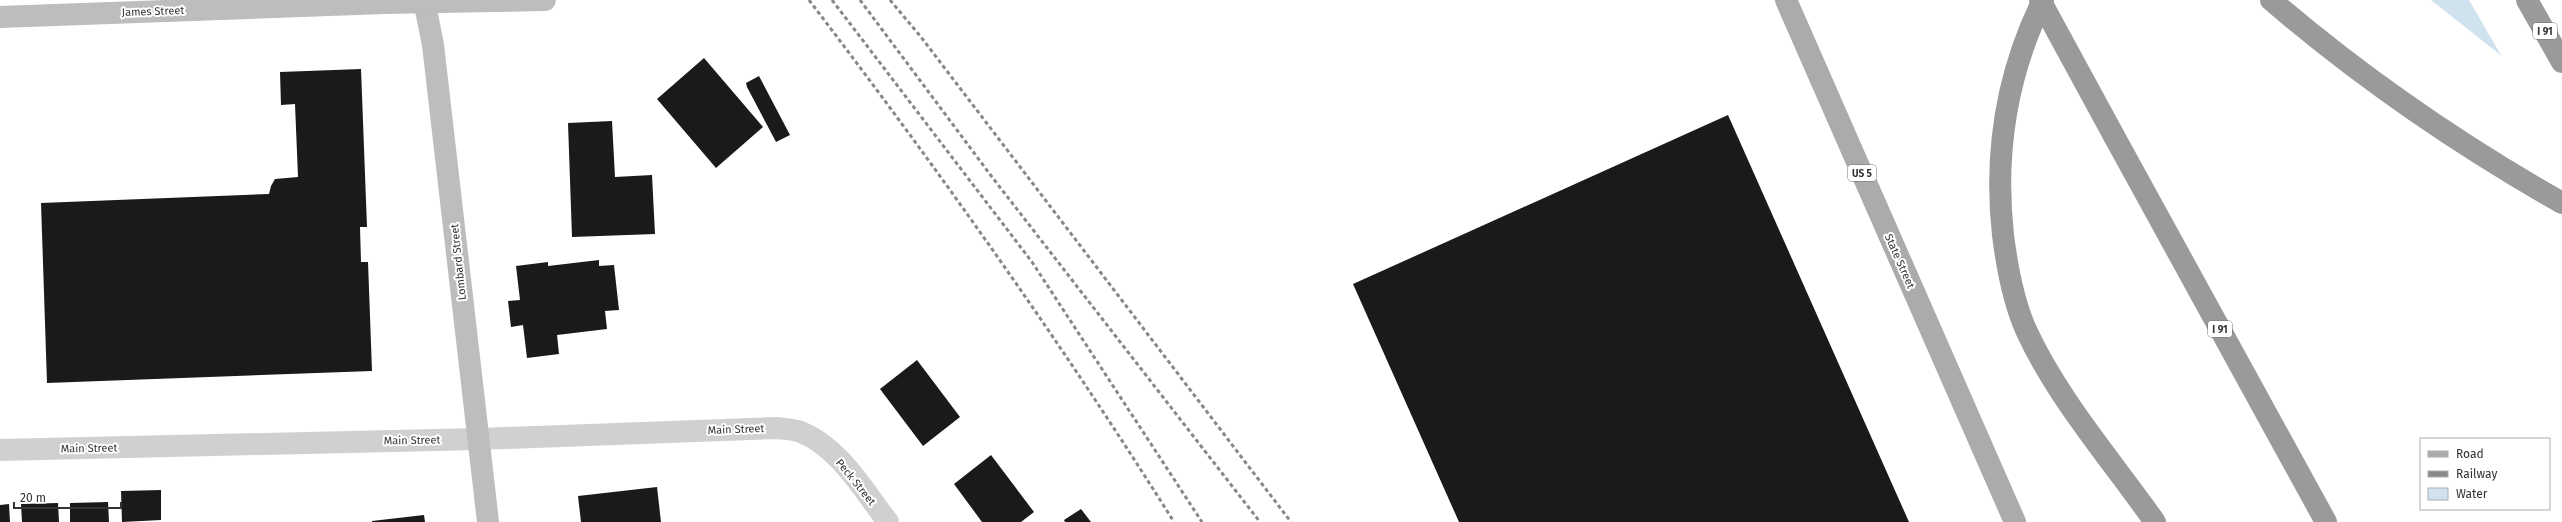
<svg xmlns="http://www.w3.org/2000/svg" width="2562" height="522" viewBox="0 0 2562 522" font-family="'Fira Sans',sans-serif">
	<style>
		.water { fill: #cfe2ee }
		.pier { fill: #fff }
		.building { fill: #1a1a1a }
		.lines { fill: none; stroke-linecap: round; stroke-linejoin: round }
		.street { stroke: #d0d0d0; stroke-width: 22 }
		.secondary { stroke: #bdbdbd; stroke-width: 22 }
		.primary { stroke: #ababab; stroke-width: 22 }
		.highway { stroke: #9a9a9a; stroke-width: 22 }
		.rail { stroke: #888; stroke-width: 3; stroke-dasharray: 4 3; stroke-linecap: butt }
		.highway-bridge { stroke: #9a9a9a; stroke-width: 22 }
		.labels { text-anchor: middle; stroke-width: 4; stroke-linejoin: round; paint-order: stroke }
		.shield { fill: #fff; stroke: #707070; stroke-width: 1 }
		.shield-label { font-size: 10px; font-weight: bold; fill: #333 }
		.street-label { font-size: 11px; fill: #333; stroke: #fff }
	</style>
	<rect width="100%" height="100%" fill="#fff"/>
	<path class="water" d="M2431 0H2562L2522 72Z"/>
	<path class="pier" d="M2469 0H2562V92L2521 74 2505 62Z"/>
	<g class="building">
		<path d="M704 58 763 127 716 168 657 99Z"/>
		<path d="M361 69 367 227H360L361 262H368L372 371 47 383 41 203 269 194 271 186 275 179 298 177 295 104 281 105 280 72Z"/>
		<path d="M759 76 790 135 776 142 747 87 746 83Z"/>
		<path d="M1728 115 1909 522H1459L1353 284Z"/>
		<path d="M612 121 615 177 652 175 655 234 572 237 568 123Z"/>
		<path d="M599 260V266L614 265 619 310 605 311 607 329 557 335 559 354 527 358 523 325 511 327 508 301 520 300 516 266 548 262V266Z"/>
		<path d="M917 360 960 417 923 446 880 389Z"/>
		<path d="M991 455 1034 512 1021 522H982L954 484Z"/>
		<path d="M657 487 661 522H581L578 496Z"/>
		<path d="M161 490V520L122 522 121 491Z"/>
		<path d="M108 502 109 522H70V503Z"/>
		<path d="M58 503 59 522H22L21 504Z"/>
		<path d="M9 504 10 522H0V505Z"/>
		<path d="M1081 509 1091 522H1065L1064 520Z"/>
		<path d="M424 515 425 522H372V521Z"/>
	</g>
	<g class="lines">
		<path class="street" d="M0 450 478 439 776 428C784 429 793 429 801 432 839 447 864 491 888 522"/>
		<g class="secondary">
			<path d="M424 0 433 45 488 522"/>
			<path d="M0 17 384 3 545 0"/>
		</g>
		<path class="primary" d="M1786 0 2015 522"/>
		<g class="highway">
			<path d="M2043 0C2006 75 1994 153 2003 235 2007 267 2013 302 2027 332 2058 399 2112 461 2155 522"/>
			<path d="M2271 0C2362 78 2458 144 2562 203"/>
			<path d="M2527 0 2562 62"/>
			<path d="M2114 136 2326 522"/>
		</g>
		<g class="rail">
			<path d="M809 0C938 169 1061 342 1174 522"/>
			<path d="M832 0 1032 262 1202 522"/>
			<path d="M860 0 992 177 1260 522"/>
			<path d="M890 0 921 37 1291 522"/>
		</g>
		<path class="highway-bridge" d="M2040 0 2114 136"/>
	</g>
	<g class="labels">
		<g class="shield">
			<rect x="2533" y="23" width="24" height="16" rx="3"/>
			<rect x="1848" y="165" width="28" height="16" rx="3"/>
			<rect x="2208" y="321" width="24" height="16" rx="3"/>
		</g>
		<g class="shield-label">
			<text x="2545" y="35">I 91</text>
			<text x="1862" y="177">US 5</text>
			<text x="2220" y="333">I 91</text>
		</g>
		<g class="street-label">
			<text transform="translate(153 11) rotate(-2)" y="4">James Street</text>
			<text transform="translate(1900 261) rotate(66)" y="4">State Street</text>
			<text transform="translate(458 262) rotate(-96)" y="4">Lombard Street</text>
			<text transform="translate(736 429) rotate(-2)" y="4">Main Street</text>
			<text transform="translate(412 440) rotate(-1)" y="4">Main Street</text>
			<text transform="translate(89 448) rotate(-1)" y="4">Main Street</text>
			<text transform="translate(856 482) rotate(51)" y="4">Peck Street</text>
		</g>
	</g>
	<rect x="2420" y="438" width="130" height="72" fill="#ffffff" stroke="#adadad"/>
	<rect x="2428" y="451" width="20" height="6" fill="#ababab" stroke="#adadad"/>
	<text x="2456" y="458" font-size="12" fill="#333333">Road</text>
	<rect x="2428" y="471" width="20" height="6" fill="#888888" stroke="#adadad"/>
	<text x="2456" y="478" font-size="12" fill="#333333">Railway</text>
	<rect x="2428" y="488" width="20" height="12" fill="#cfe2ee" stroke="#adadad"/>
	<text x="2456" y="498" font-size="12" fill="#333333">Water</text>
	<path d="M14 502v6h107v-6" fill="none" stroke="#333333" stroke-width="2"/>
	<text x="20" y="502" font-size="12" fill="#333333" stroke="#ffffff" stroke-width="3" paint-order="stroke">20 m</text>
</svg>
